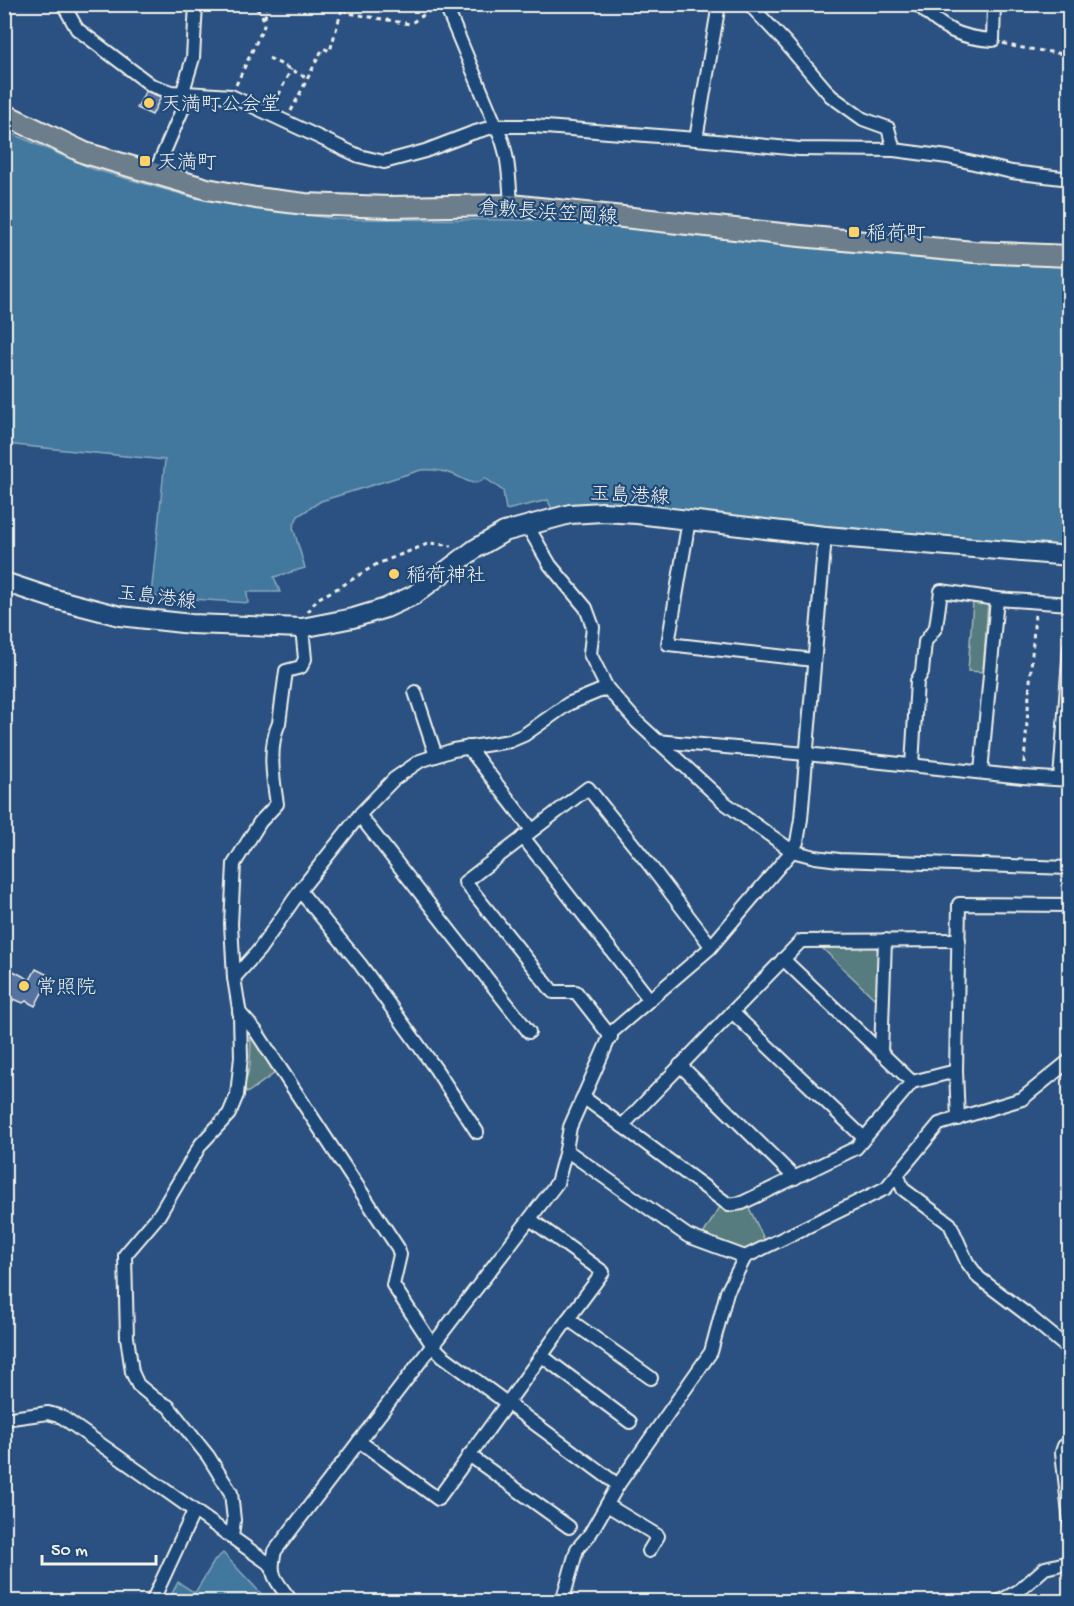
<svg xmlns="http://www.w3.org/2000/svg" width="1074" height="1606" viewBox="0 0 1074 1606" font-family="'Gochi Hand','Klee One',sans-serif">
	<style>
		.green { fill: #567b80; stroke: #a5b6b4; stroke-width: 1.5 }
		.water { fill: #42789e; stroke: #89a8bc; stroke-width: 1.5 }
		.building { fill: #5772a1; stroke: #f4f1e8; stroke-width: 1.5 }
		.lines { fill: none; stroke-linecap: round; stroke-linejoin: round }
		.minor-casing { stroke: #f4f1e8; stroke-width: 16 }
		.secondary-casing { stroke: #f4f1e8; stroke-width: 22 }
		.primary-casing { stroke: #f4f1e8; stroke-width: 24 }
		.path { stroke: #f4f1e8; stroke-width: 3; stroke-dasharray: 4.5 4.5; stroke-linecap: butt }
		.minor { stroke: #1f4a7a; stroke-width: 12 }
		.secondary { stroke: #1f4a7a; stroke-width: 18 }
		.primary { stroke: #6c7d8c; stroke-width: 20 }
		.poi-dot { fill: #ffd166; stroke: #1f4a7a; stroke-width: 2 }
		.labels { text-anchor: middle; stroke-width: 4.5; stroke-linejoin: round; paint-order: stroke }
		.poi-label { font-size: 20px; fill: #f4f1e8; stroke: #1f4a7a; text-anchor: start }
		.street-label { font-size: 20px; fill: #f4f1e8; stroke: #1f4a7a }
	</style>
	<rect width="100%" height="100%" fill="#2a5182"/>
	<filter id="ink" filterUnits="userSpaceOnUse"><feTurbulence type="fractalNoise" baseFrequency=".0167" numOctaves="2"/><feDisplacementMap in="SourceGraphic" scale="12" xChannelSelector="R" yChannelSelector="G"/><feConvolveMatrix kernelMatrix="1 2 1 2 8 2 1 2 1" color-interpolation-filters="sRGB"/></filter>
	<g filter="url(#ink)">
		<g class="green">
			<path d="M973 601 988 602 983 672 968 671Z"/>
			<path d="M820 946H875L879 952V1003Z"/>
			<path d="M251 1036 275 1073 247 1093 244 1088 250 1065Z"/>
			<path d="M720 1207 743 1210 749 1208 765 1241 742 1254 702 1236Z"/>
		</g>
		<g class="water">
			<path d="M4 130 93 169 195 198 335 219 557 220 748 240 1069 267V547L736 518 552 510 548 500 506 510 503 491 485 478C475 488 466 480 455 475 444 471 433 469 421 470L321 501 298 516 293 527 305 568 274 577 280 592H247L248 603 151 596 165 460 5 444Z"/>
			<path d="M223 1553 268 1601H168L178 1582 195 1593 215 1560Z"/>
		</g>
		<g class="building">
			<path d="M146 91 161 97 152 115 137 108Z"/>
			<path d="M4 966 30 980 36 969 48 975 42 985 45 987 35 1006 26 1001 23 1003 14 999 4 1018Z"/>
		</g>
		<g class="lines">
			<g class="minor-casing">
				<g id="minor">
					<path d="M63 4 77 29 151 85 171 92 231 96 359 156 384 162 425 151 472 133 496 126H533L696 139 799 149 894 150 948 157 1012 172 1070 179"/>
					<path d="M445 4 496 126C509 151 509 177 511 205"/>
					<path d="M749 4 785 42 831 96 863 119 888 128 894 150"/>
					<path d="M917 4C942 28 958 38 993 40L994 4"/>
					<path d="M696 139 719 4"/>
					<path d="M155 173 183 108V91L193 58 196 4"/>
					<path d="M689 520 668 644 814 660"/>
					<path d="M527 525 550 565 586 608 593 627 590 654 607 688 637 722 725 803 792 851 815 857 839 860 1070 868"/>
					<path d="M415 692 436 756"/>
					<path d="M656 741 806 754 1023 777 1070 780"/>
					<path d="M468 747 532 830"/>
					<path d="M912 765 917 681 922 672 925 642 936 627 941 591 997 599"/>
					<path d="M981 772 997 599 1070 604"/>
					<path d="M1060 779 1070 646"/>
					<path d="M360 816 529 1032"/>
					<path d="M523 837 650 1000"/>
					<path d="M300 891 360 964 435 1068 477 1132"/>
					<path d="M783 959 912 1082"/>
					<path d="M234 978 259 950 302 888 362 812 394 779 420 761 453 750 510 741 524 735 568 704 607 688"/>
					<path d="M239 1012 255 1030 398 1248 400 1255 393 1285 433 1346 443 1356 618 1485"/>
					<path d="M732 1012 864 1138"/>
					<path d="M611 1037 576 992H553L465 882 588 788 648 863 711 946"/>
					<path d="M881 1053 885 940"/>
					<path d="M680 1065 795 1178"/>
					<path d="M956 1071 958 1119"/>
					<path d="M583 1097 729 1205 742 1203 856 1148 912 1082 956 1071 959 904 1070 905"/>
					<path d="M622 1126 801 941 959 940"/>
					<path d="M566 1150 688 1236 745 1257"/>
					<path d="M898 1176 903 1189 950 1224 967 1262 979 1278 1024 1312 1070 1350"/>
					<path d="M530 1219 603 1272 568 1319 651 1378"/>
					<path d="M542 1356 630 1422"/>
					<path d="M4 1419 48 1413 62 1417 271 1565"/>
					<path d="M359 1441 438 1499 568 1319"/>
					<path d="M1070 1443 1064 1446 1062 1452 1070 1523"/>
					<path d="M469 1455 569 1527"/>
					<path d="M607 1505 658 1536 649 1551"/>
					<path d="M232 1537 234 1520 231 1493 208 1456 168 1406 155 1399 138 1385 132 1372 127 1337 125 1255 159 1215 201 1144 229 1114 237 1095 241 1057 240 1015 234 978 231 924 234 864 260 822 277 804C273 779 268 747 279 723L286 671 301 667 305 659 302 628"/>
					<path d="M152 1602 194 1511"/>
					<path d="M292 1602C277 1581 268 1577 275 1551L557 1183 566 1150 570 1127 612 1032 709 949 792 851 797 842 801 819 825 536"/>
					<path d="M562 1602 577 1549 590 1534 618 1485 711 1352 727 1292 745 1257 886 1188 939 1124 1022 1099 1070 1060"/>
					<path d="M998 1602 1020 1590 1045 1568 1070 1562"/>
				</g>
			</g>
			<g class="secondary-casing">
				<path id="secondary" d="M4 582 55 599 120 616 191 624 302 628 353 618 386 608 414 595 475 549 504 532 570 514 602 512 637 514 825 536 1070 556"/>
			</g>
			<g class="primary-casing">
				<path id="primary" d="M4 114 85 153 207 189 256 198 305 204 389 207 511 205 800 236 974 252 1070 256"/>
			</g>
			<g class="path">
				<path d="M336 4 348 13 410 24 434 8"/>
				<path d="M265 18 267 4"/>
				<path d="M1003 43 1016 47 1064 54 1070 53"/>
				<path d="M269 58 307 78"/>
				<path d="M236 85 264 26C264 15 260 11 252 4"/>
				<path d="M275 103 291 69"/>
				<path d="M291 111 323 48 330 51 342 9"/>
				<path d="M308 612 317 599 340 587 377 564 430 543 452 546"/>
				<path d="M1024 763 1035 614"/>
			</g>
			<use href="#minor" class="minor"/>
			<use href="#secondary" class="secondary"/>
			<use href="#primary" class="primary"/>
		</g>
	</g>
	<g class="poi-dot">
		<circle cx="149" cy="103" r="6"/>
		<rect x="139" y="155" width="12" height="12" rx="3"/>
		<rect x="848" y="226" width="12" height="12" rx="3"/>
		<circle cx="394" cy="574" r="6"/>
		<circle cx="24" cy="986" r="6"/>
	</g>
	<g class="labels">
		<g class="poi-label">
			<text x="161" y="110">天満町公会堂</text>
			<text x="157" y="168">天満町</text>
			<text x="866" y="239">稲荷町</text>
			<text x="406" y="581">稲荷神社</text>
			<text x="36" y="993">常照院</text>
		</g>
		<g class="street-label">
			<text transform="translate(548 211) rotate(4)" y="7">倉敷長浜笠岡線</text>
			<text transform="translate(630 494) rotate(3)" y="7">玉島港線</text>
			<text transform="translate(157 596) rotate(7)" y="7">玉島港線</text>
		</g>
	</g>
	<rect width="1074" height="1606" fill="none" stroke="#1f4a7a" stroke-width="24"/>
	<rect x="12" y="12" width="1050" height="1582" fill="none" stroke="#f4f1e8" stroke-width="2" filter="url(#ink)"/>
	<path d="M42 1555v9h114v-9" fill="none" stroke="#f4f1e8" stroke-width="3"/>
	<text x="51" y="1555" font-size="18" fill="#f4f1e8" stroke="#1f4a7a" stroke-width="4.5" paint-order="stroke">50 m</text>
</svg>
